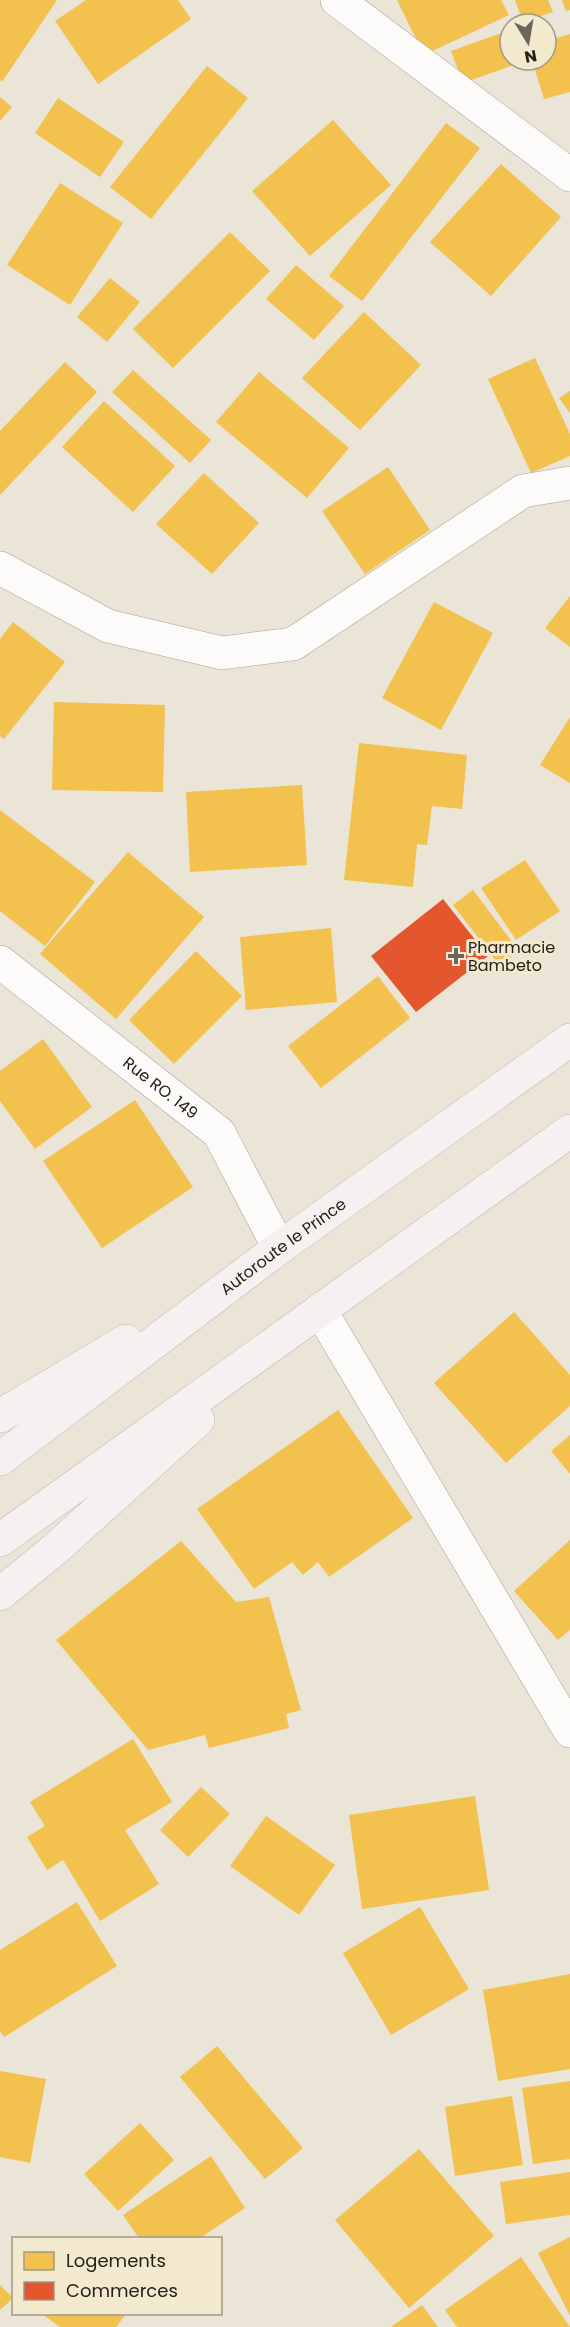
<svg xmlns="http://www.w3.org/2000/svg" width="570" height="2327" viewBox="0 0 570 2327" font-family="Poppins,sans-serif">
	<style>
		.homes { fill: #f2c14e }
		.shops { fill: #e4572e }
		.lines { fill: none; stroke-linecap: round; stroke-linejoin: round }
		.minor-casing { stroke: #a5a195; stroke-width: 34 }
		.major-casing { stroke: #c1b6b3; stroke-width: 34 }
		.minor { stroke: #fcfbf9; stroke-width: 33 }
		.major { stroke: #f6f1f0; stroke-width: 33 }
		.poi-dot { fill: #6a665a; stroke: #f2e9ce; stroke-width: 2 }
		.labels { text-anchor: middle; stroke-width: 6; stroke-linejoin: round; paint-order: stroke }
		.poi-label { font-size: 16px; fill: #252118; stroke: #f2e9ce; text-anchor: start }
		.street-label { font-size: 16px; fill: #252118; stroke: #f2e9ce }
	</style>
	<rect width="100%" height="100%" fill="#eae5d6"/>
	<g class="homes">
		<path d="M0 0H57L2 82 0 80Z"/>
		<path d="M86 0H178L191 19 98 84 55 21Z"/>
		<path d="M397 0H501L509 15 424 55Z"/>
		<path d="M515 0H548L553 12 523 22Z"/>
		<path d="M562 0H570V10L566 11Z"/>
		<path d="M510 30V60L522 62 463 83 451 51Z"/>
		<path d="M570 34V92L544 99 532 60H546V41Z"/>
		<path d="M207 66 248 98 151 219 110 187Z"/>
		<path d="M0 97 12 107 0 121Z"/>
		<path d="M58 98 124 142 100 177 35 133Z"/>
		<path d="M333 120 391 185 310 256 252 191Z"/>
		<path d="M446 123 480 148 362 301 329 276Z"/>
		<path d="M501 164 561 217 491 296 430 242Z"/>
		<path d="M60 183 123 223 70 305 7 265Z"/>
		<path d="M230 232 270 271 173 368 133 329Z"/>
		<path d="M296 265 344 306 314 340 266 299Z"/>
		<path d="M110 278 140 302 107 342 77 317Z"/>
		<path d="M364 312 421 365 360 430 302 378Z"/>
		<path d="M535 358 570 434V456L531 473 488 379Z"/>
		<path d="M65 362 97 392 0 495V431Z"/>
		<path d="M133 370 211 440 190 463 112 392Z"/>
		<path d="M259 372 349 448 307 498 216 422Z"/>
		<path d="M570 391V413L559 398Z"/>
		<path d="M104 401 175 466 133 512 62 447Z"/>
		<path d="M388 467 430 530 365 574 322 511Z"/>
		<path d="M204 473 259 523 212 574 156 524Z"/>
		<path d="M570 596V647L545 628Z"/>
		<path d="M434 602 493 633 441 730 382 698Z"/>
		<path d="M13 622 65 662 4 739 0 736V639Z"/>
		<path d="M54 702 165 705 163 792 52 790Z"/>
		<path d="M570 717V783L540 765Z"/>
		<path d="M359 743 467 755 462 809 432 806 427 845 417 844 413 887 344 880Z"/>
		<path d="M302 785 307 865 190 872 186 792Z"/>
		<path d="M0 810 95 882 45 946 0 911Z"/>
		<path d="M128 852 204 917 116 1019 40 954Z"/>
		<path d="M525 860 560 911 516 940 481 888Z"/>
		<path d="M473 890 519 951 499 965 453 905Z"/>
		<path d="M331 928 337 1002 246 1010 240 937Z"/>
		<path d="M196 951 242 996 174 1064 129 1020Z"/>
		<path d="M378 976 410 1018 321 1088 288 1046Z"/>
		<path d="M43 1039 92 1107 35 1149 0 1101V1071Z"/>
		<path d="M135 1100 193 1187 102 1248 43 1161Z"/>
		<path d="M514 1312 570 1375V1406L506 1463 434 1383Z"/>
		<path d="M338 1410 413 1518 329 1577 318 1562 303 1575 292 1562 254 1589 197 1509Z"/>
		<path d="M570 1435V1474L551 1451Z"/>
		<path d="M570 1540V1630L558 1640 514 1591Z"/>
		<path d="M181 1541 236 1602 269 1597 301 1710 286 1714 289 1728 209 1748 205 1735 148 1750 56 1640Z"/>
		<path d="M133 1739 172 1802 125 1830 159 1884 100 1921 63 1860 47 1870 27 1837 45 1826 30 1802Z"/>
		<path d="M201 1787 230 1814 188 1857 160 1830Z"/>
		<path d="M475 1796 489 1890 362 1909 349 1815Z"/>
		<path d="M266 1816 335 1865 299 1915 230 1866Z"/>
		<path d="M77 1902 117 1966 4 2037 0 2031V1950Z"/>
		<path d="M420 1907 469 1989 391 2035 343 1953Z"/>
		<path d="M570 1974V2069L498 2081 483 1990Z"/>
		<path d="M217 2046 303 2148 265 2179 180 2077Z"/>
		<path d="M0 2071 46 2079 30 2163 0 2157Z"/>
		<path d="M570 2081V2159L533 2164 522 2088Z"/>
		<path d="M512 2096 523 2165 455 2176 445 2107Z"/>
		<path d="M140 2123 174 2160 118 2211 84 2174Z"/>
		<path d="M419 2149 494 2236 409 2308 335 2220Z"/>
		<path d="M211 2156 245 2208 200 2238H139L123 2215Z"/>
		<path d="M570 2172V2215L506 2224 500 2182Z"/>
		<path d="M570 2237V2316L538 2253Z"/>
		<path d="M521 2257 570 2327H457L445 2310Z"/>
		<path d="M0 2285 13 2298 0 2310Z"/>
		<path d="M422 2305 438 2327H391Z"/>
		<path d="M42 2314H126L116 2327H60Z"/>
	</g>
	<path class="shops" d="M443 899 488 956 416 1012 371 956Z"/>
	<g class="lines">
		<g class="minor-casing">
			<g id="minor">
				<path d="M337 0 570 175"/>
				<path d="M0 568 108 626 222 653 293 644 523 491 570 483"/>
				<path id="s1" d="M0 962 219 1133 279 1248"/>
				<path d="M320 1310 570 1731"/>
			</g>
		</g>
		<g class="major-casing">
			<g id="major">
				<path d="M0 1416 126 1341"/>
				<path id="s2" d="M0 1459 279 1248 570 1040"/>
				<path d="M0 1540 570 1131"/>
				<path d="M0 1594 54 1550 198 1420"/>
			</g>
		</g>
		<use href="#minor" class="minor"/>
		<use href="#major" class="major"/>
	</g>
	<path class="poi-dot" d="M453 947h6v6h6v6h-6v6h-6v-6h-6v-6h6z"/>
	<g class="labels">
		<g class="poi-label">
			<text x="468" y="953">Pharmacie<tspan x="468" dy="18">Bambeto</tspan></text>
		</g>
		<g class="street-label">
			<text dy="6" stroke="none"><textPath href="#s1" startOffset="204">Rue RO. 149</textPath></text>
			<text dy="6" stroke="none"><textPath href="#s2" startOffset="354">Autoroute le Prince</textPath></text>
		</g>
	</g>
	<rect x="12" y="2237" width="210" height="78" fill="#f2e9ce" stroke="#a09985" stroke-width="1.5"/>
	<rect x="24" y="2252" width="30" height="18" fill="#f2c14e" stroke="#a09985" stroke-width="1.5"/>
	<text x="66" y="2267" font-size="18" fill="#252118">Logements</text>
	<rect x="24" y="2282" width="30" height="18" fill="#e4572e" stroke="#a09985" stroke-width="1.5"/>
	<text x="66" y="2297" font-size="18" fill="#252118">Commerces</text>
	<g transform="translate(528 42) rotate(169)"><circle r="28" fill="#f2e9ce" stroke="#a09985" stroke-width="1.5"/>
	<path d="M0-4.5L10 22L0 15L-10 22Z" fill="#6a665a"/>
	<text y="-9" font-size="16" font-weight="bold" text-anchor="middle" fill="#252118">N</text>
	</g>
</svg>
